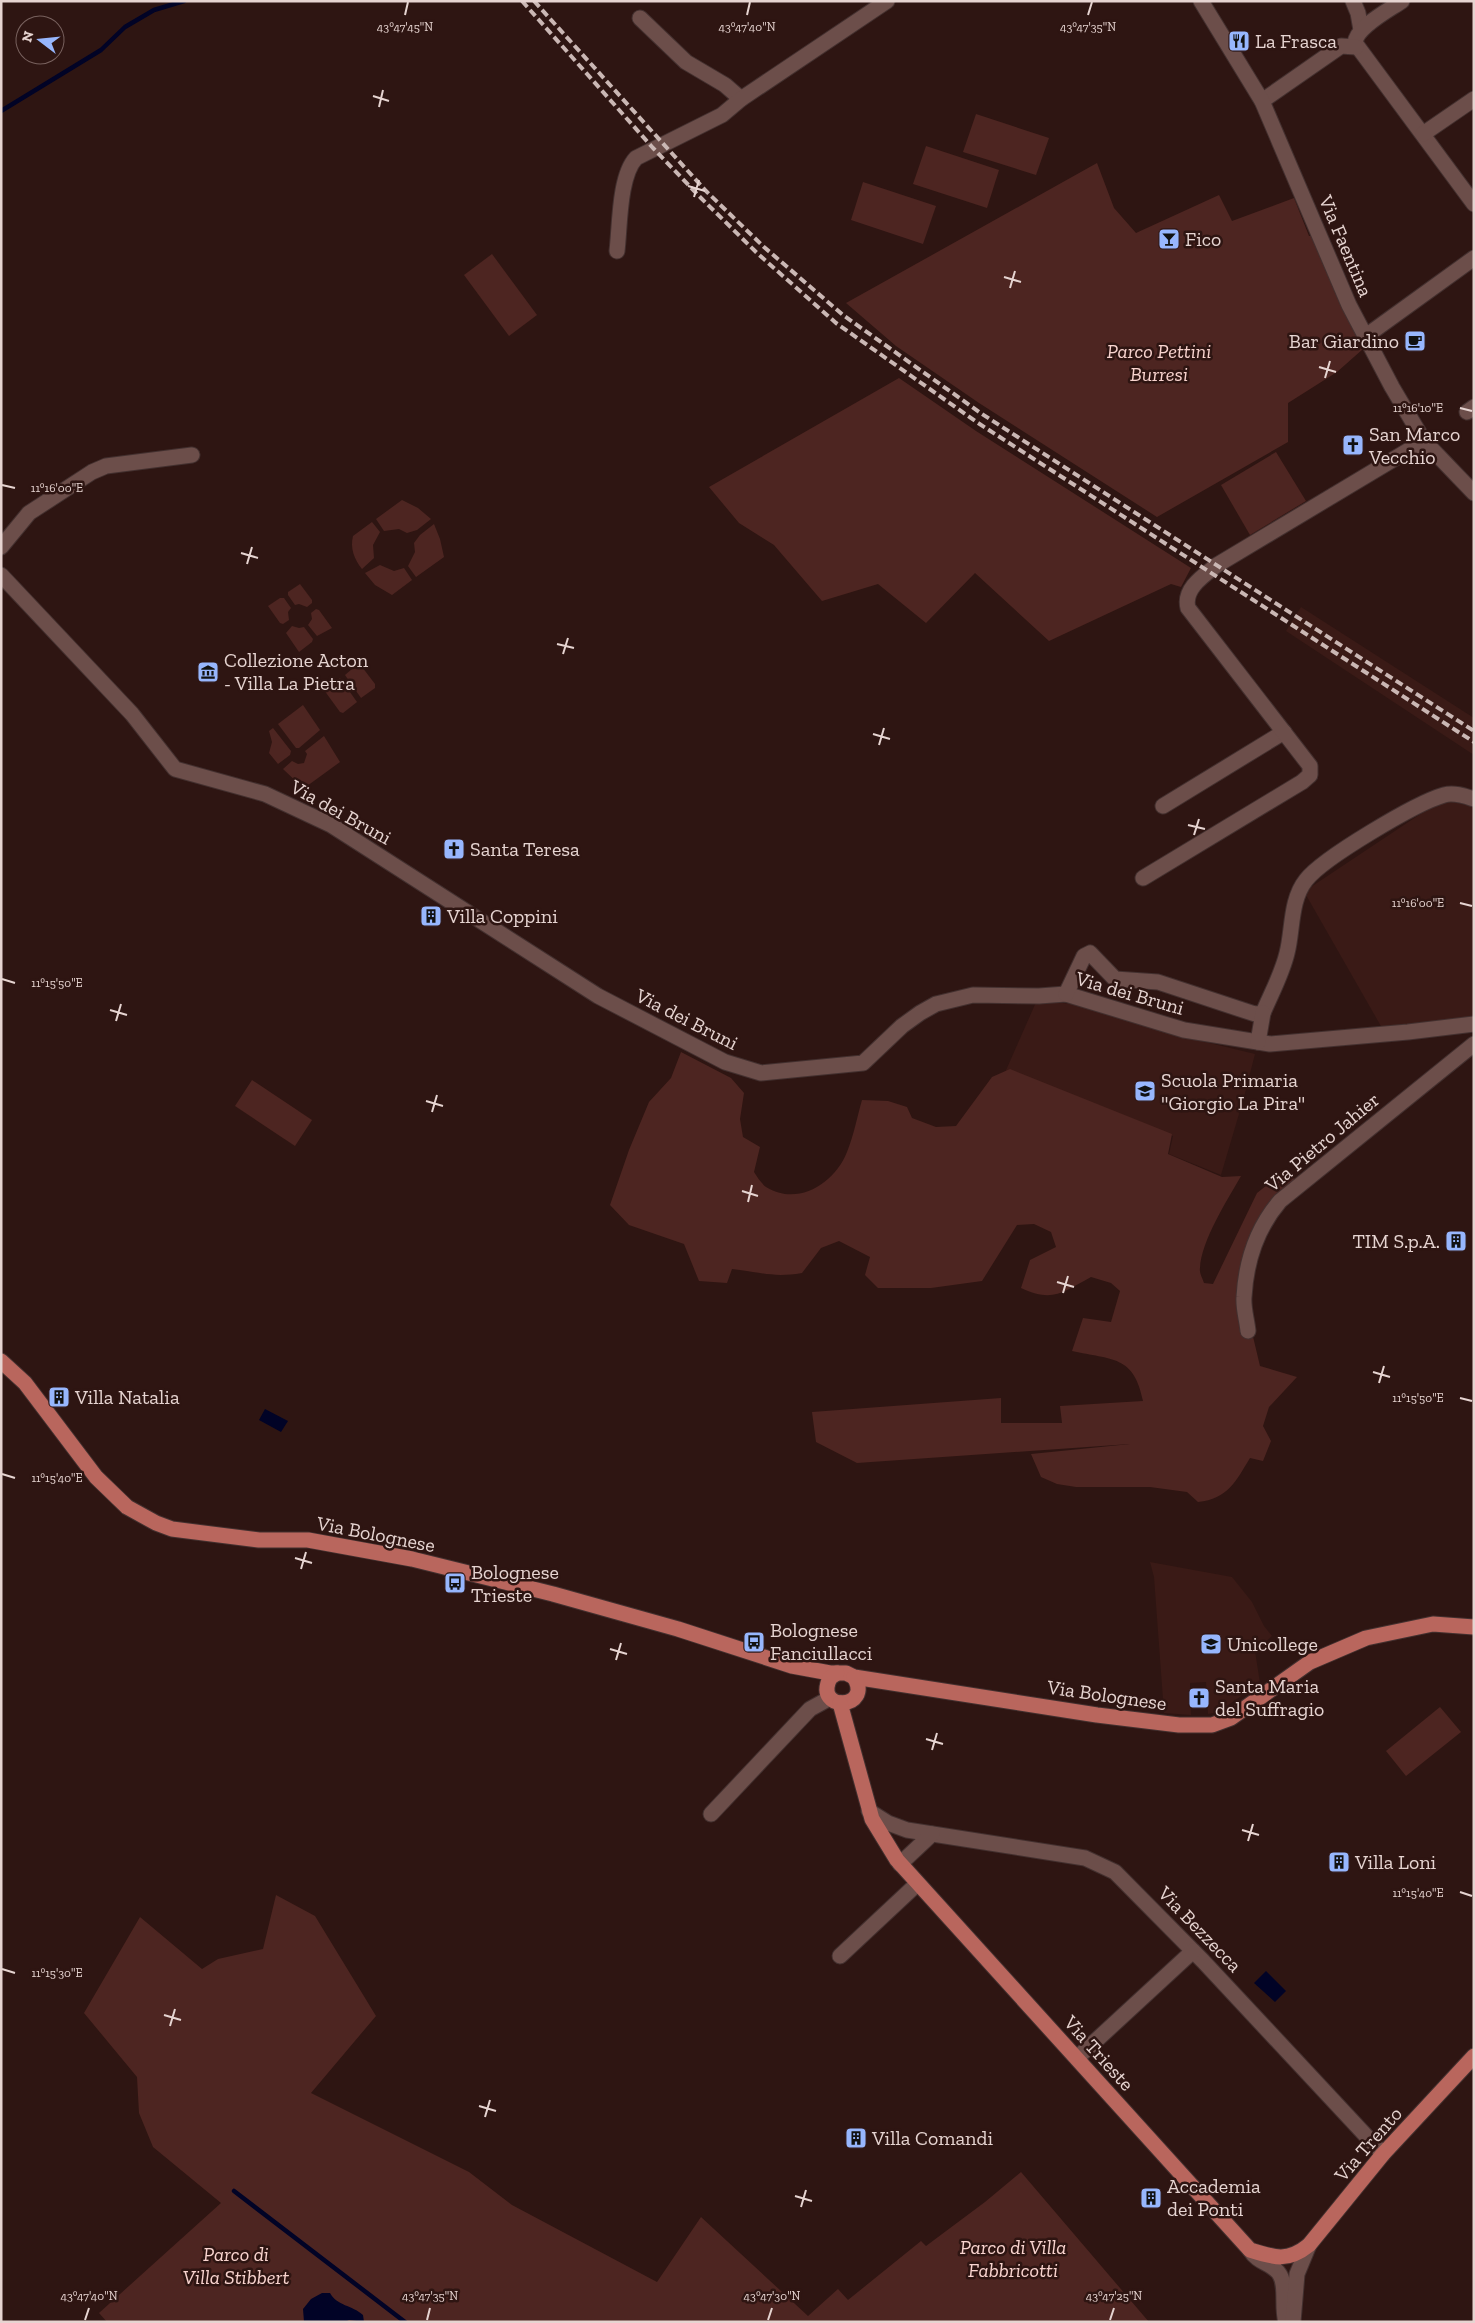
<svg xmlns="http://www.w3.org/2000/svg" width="1475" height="2323" viewBox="0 0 1475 2323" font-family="'Zilla Slab',serif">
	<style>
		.built { fill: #3a1a16 }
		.green { fill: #4d2521 }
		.water { fill: #010326 }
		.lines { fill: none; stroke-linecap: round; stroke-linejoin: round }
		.stream { stroke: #010326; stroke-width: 4.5 }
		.street-casing { stroke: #43302f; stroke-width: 17 }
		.secondary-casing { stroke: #43302f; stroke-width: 17 }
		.primary-casing { stroke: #43302f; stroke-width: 17 }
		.street { stroke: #6c4e4a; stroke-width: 15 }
		.secondary { stroke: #6c4e4a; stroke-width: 15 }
		.primary { stroke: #b9665d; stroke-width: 15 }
		.rail { stroke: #cab7b4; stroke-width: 4; stroke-dasharray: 8 4; stroke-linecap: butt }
		.ticks { fill: none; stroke: #e6d4d1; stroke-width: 2 }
		.labels { text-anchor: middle; stroke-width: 5; stroke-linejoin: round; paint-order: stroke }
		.poi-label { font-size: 20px; fill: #e6d4d1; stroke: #2e1512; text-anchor: start }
		.street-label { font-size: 20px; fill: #e6d4d1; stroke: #2e1512 }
		.park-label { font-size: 20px; font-style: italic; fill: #f9d4cf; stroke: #2e1512 }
		.ticks-label { font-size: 12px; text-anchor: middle; fill: #e6d4d1; stroke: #2e1512; stroke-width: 5; stroke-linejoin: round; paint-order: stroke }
	</style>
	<rect width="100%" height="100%" fill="#2e1512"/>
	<g class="built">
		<path d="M1301 607 1474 718V755L1286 631Z"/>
		<path d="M1450 801 1474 807V1019L1382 1028 1306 895 1311 887 1431 807Z"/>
		<path d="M1037 1000 1080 1005 1160 1031 1255 1054 1242 1105 1238 1106 1239 1114 1221 1175 1169 1154 1173 1136 1003 1077Z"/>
		<path d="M1150 1562 1232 1577 1252 1602 1264 1626 1272 1636 1255 1651 1260 1683 1218 1712 1208 1714 1206 1682 1190 1683 1191 1715 1164 1713 1154 1577Z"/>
	</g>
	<g class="green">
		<path d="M976 114 1049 138 1036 175 963 152Z"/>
		<path d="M926 146 999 170 987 208 913 184Z"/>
		<path d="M1097 163 1114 208 1136 233 1219 195 1232 221 1294 198 1309 236H1312L1363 349 1337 372 1288 403V442L1157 517 979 403 896 346 846 303Z"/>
		<path d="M863 182 936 206 923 244 851 220Z"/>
		<path d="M492 254 537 315 509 336 464 275Z"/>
		<path d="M899 378 976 431 1191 568 1181 587 1171 584 1049 641 975 573 926 623 878 584 822 601 774 545 739 523 709 487Z"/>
		<path d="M1276 452 1306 501 1250 535 1221 485Z"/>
		<path d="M402 500 418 508 431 519 417 530 407 533 399 529 384 531 376 519Z"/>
		<path d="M372 522 380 532 373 545 374 558 362 569C354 559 350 548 353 536Z"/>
		<path d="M434 524 440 539 444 557 416 577 408 566 415 552 414 543 420 535Z"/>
		<path d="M380 565 394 571 404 568 412 580 392 595 375 585 365 573Z"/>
		<path d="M300 584 312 600V603L307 607 299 604 295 605 288 595V592Z"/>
		<path d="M280 598H284L291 608 288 612 289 620 283 624 280 623 268 606Z"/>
		<path d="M316 609 319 610 332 628 317 636 308 625 312 619 311 613Z"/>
		<path d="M292 626 299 628 304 627 313 639 312 642 299 652 286 633Z"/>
		<path d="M359 663 375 684V688L361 698 345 675Z"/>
		<path d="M340 678 357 702 343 713 340 712 324 690Z"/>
		<path d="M303 705 320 730 299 748H296L278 724Z"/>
		<path d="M273 728 291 751 290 755 278 764 269 753 272 742 269 731Z"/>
		<path d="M324 736 340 762 307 786 300 785 283 769 292 761 298 764 304 763 307 754 305 751Z"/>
		<path d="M681 1052 731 1078 744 1093 740 1119 743 1137 760 1147 754 1172C757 1177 762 1184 766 1187 798 1207 835 1183 847 1152 854 1135 857 1117 862 1100L888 1101 907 1107 912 1118 936 1127 956 1126 992 1077 1010 1069 1172 1134 1168 1154 1222 1177 1241 1176C1228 1199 1201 1241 1200 1268 1199 1273 1203 1279 1204 1283L1213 1284 1257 1193 1286 1170 1297 1182 1270 1201 1257 1223 1240 1282 1260 1366 1297 1377 1269 1407 1263 1426 1271 1441 1263 1461 1250 1458C1236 1481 1228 1499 1198 1502L1187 1492 1150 1487H1076L1057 1484 1041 1477 1031 1454 1130 1444 857 1463 816 1442 812 1412 1001 1398V1423H1062L1060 1406 1143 1401C1134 1355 1112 1360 1072 1351L1083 1318 1111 1322 1120 1291 1111 1283 1091 1277C1063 1292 1053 1303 1021 1288L1030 1260 1056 1247 1051 1232 1034 1224 1017 1225 982 1281 931 1288H878L865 1275 870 1257 839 1241 821 1248 802 1273C772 1278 761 1272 732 1269L727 1283 699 1281 684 1244 629 1225 610 1205 629 1150 649 1102 671 1078Z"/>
		<path d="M252 1080 312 1120 295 1146 235 1106Z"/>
		<path d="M1440 1707 1461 1732 1406 1776 1386 1751Z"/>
		<path d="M276 1895 315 1916 376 2016 311 2093 469 2172 512 2205 657 2282 701 2217 808 2316 838 2289 848 2300 921 2241 926 2246 985 2202 1021 2172 1149 2322H107L99 2313 221 2203 153 2147 139 2113 137 2077 84 2013 140 1917 202 1969 218 1959 263 1949Z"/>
	</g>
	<g class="water">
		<path d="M265 1409 288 1421 281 1432 259 1420Z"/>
		<path d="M1266 1971 1286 1991 1275 2002 1254 1983Z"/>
		<path d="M322 2293H330C337 2306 352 2305 363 2315L364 2322 349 2320 345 2322H304L303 2309 311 2299Z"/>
	</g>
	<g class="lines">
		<g class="stream">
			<path d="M1 111 101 50 125 27 154 10 184 1"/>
			<path d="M234 2191 405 2322"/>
		</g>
		<g class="street-casing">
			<g id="street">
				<path d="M1353 1 1358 13 1361 30"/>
				<path d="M1402 1C1389 10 1356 27 1355 43L1474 204"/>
				<path d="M640 18 686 62 725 85 741 99"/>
				<path d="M1262 101 1341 46 1356 47"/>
				<path d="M1423 134 1474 99"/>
				<path d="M617 251C620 226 619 176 636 158L722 115 741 99 887 1"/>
				<path d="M1366 336 1474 258"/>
				<path d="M1467 412 1474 407"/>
				<path d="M1 547 29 513 92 472 106 466 192 455"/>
				<path d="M1 575 132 714 175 769 265 794 331 825 598 996 725 1062 761 1073 863 1063 902 1026 920 1013 936 1004 973 995 1039 996 1066 994 1184 1030 1270 1044 1408 1032 1474 1024"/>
				<path d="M1163 806 1284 732"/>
				<path d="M1143 878 1302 782 1310 775V766L1188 608C1183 589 1203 576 1217 565L1424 441"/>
				<path d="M1066 994 1084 956 1090 953 1115 979 1158 982 1255 1014 1263 1013C1271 994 1282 974 1287 953 1293 930 1290 900 1306 880 1323 858 1416 803 1444 795 1454 792 1465 796 1474 799"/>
				<path d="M1258 1042 1263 1013"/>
				<path d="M1248 1331C1247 1320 1243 1308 1244 1297 1246 1261 1257 1228 1280 1201L1474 1044"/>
				<path d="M869 1811 888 1823 907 1830 1085 1858 1115 1872 1203 1961 1383 2154"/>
				<path d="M711 1814 810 1709 830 1698"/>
				<path d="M900 1864 932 1834"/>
				<path d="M840 1956 917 1884"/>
				<path d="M1077 2058 1193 1951"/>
			</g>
		</g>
		<g class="secondary-casing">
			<g id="secondary">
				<path d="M1201 1 1262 101 1349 305 1392 387 1424 441 1474 493"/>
				<path d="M1250 2250C1258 2263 1269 2262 1278 2272 1288 2284 1281 2307 1286 2322"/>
				<path d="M1293 2322 1297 2274 1309 2245"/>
			</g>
		</g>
		<g class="primary-casing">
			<g id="primary">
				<path d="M1 1361 25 1383 96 1477 127 1507 156 1523 172 1529 259 1540H308L412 1559 553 1594 678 1629 792 1666 830 1673H846L854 1677 1097 1715 1179 1725H1212L1231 1718 1310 1662 1366 1638 1433 1624 1474 1627"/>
				<path d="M837 1673 830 1678C813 1713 874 1709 854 1677"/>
				<path d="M840 1703 872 1819 897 1860 1250 2250C1275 2258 1288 2262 1309 2245L1383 2154 1474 2056"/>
			</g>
		</g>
		<use href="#street" class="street"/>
		<use href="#secondary" class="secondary"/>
		<use href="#primary" class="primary"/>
		<g class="rail">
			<path d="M522 1 653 148 701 198 757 253 836 323 978 423 1474 742"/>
			<path d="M534 1 706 191 764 247 843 315 982 414 1474 731"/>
		</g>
	</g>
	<path class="ticks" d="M405 15 408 2M747 15 750 2M1088 15 1092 2M373 96 389 101M379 107 383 90M688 186 705 191M694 197 699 180M1004 277 1021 282M1010 288 1015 271M1319 367 1336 372M1325 378 1330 361M1460 408 1472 411M2 485 15 488M241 553 258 558M247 564 252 547M557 644 574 648M563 654 568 638M873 734 890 739M879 745 884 728M1188 825 1205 829M1194 835 1199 819M1460 903 1472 906M2 979 15 983M110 1010 127 1015M116 1021 121 1004M426 1101 443 1106M432 1112 437 1095M742 1191 758 1196M748 1202 752 1185M1057 1282 1074 1287M1063 1293 1068 1276M1373 1372 1390 1377M1379 1383 1384 1366M1460 1398 1472 1401M2 1474 15 1478M295 1558 312 1563M301 1569 306 1552M610 1649 627 1654M616 1660 621 1643M926 1739 943 1744M932 1750 937 1733M1242 1830 1259 1835M1248 1841 1253 1824M1460 1892 1472 1896M2 1969 15 1973M164 2015 181 2020M170 2026 175 2009M479 2106 496 2111M485 2117 490 2100M795 2196 812 2201M801 2207 806 2190M85 2320 89 2308M427 2320 430 2308M768 2320 772 2308M1110 2320 1114 2308"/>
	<defs>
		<g id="restaurant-square" transform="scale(1.125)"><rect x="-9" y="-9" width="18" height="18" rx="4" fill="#97b6fd" stroke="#2e1512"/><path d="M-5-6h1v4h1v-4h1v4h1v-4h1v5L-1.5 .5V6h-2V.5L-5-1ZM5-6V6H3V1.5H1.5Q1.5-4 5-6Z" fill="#111"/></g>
		<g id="bar-square" transform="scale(1.125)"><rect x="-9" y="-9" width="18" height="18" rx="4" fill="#97b6fd" stroke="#2e1512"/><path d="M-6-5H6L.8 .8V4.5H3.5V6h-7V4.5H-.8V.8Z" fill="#111"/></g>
		<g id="cafe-square" transform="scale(1.125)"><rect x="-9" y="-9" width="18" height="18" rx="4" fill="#97b6fd" stroke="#2e1512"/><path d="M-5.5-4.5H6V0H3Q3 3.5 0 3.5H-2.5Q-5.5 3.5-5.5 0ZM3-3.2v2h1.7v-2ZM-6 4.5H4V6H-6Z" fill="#111"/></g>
		<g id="church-square" transform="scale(1.125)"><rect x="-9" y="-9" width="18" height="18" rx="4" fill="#97b6fd" stroke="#2e1512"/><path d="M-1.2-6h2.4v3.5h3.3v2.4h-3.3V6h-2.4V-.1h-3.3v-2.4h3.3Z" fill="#111"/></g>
		<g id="museum-square" transform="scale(1.125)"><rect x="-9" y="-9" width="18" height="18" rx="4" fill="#97b6fd" stroke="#2e1512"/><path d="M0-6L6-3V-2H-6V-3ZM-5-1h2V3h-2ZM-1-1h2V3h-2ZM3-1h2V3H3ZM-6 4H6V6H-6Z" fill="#111"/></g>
		<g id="building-square" transform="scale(1.125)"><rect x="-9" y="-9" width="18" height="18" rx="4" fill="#97b6fd" stroke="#2e1512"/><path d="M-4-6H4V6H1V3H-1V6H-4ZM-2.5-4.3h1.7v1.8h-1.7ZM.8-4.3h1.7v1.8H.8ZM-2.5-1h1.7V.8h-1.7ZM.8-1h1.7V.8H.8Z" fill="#111"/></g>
		<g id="school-square" transform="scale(1.125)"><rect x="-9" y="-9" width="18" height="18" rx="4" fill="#97b6fd" stroke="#2e1512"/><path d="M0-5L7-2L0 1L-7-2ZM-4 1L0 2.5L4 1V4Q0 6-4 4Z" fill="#111"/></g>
		<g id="bus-square" transform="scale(1.125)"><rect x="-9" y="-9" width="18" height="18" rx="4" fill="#97b6fd" stroke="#2e1512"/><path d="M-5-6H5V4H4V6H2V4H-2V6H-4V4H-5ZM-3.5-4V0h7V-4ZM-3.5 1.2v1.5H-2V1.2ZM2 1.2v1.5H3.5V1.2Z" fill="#111"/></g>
		<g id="university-square" transform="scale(1.125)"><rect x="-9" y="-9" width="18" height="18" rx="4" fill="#97b6fd" stroke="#2e1512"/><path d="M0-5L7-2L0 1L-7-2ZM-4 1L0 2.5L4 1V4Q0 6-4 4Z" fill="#111"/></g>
	</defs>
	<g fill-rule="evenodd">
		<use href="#restaurant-square" x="1239" y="41"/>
		<use href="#bar-square" x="1169" y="239"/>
		<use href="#cafe-square" x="1415" y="341"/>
		<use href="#church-square" x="1353" y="445"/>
		<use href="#museum-square" x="208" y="672"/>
		<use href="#church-square" x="454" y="849"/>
		<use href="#building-square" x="431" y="916"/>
		<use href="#school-square" x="1145" y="1091"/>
		<use href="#building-square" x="1456" y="1241"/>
		<use href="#building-square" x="59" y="1397"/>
		<use href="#bus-square" x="455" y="1583"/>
		<use href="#bus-square" x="754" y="1642"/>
		<use href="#university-square" x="1211" y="1644"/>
		<use href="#church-square" x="1199" y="1698"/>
		<use href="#building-square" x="1339" y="1862"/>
		<use href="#building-square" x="856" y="2138"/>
		<use href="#building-square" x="1151" y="2198"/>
	</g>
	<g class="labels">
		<g class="poi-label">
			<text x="1255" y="48">La Frasca</text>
			<text x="1185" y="246">Fico</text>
			<text x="1399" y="348" text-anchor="end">Bar Giardino</text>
			<text x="1369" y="441">San Marco<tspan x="1369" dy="23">Vecchio</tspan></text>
			<text x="224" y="667">Collezione Acton<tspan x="224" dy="23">- Villa La Pietra</tspan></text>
			<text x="470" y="856">Santa Teresa</text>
			<text x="447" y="923">Villa Coppini</text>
			<text x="1161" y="1087">Scuola Primaria<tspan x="1161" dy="23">"Giorgio La Pira"</tspan></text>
			<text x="1440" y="1248" text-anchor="end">TIM S.p.A.</text>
			<text x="75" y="1404">Villa Natalia</text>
			<text x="471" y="1579">Bolognese<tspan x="471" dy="23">Trieste</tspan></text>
			<text x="770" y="1637">Bolognese<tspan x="770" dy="23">Fanciullacci</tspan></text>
			<text x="1227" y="1651">Unicollege</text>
			<text x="1215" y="1693">Santa Maria<tspan x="1215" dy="23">del Suffragio</tspan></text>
			<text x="1355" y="1869">Villa Loni</text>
			<text x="872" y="2145">Villa Comandi</text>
			<text x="1167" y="2193">Accademia<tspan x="1167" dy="23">dei Ponti</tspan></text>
		</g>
		<g class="street-label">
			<text transform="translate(1346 246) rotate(67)" y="7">Via Faentina</text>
			<text transform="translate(341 812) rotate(29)" y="7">Via dei Bruni</text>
			<text transform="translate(1130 993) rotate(16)" y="7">Via dei Bruni</text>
			<text transform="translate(687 1019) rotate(27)" y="7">Via dei Bruni</text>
			<text transform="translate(1322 1142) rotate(-40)" y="7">Via Pietro Jahier</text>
			<text transform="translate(376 1534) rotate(11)" y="7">Via Bolognese</text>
			<text transform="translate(1107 1695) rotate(8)" y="7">Via Bolognese</text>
			<text transform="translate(1200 1929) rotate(46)" y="7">Via Bezzecca</text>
			<text transform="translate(1099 2053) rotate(48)" y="7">Via Trieste</text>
			<text transform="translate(1368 2144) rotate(-49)" y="7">Via Trento</text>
		</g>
		<g class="park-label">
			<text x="1159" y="358">Parco Pettini<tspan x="1159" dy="23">Burresi</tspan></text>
			<text x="1013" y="2254">Parco di Villa<tspan x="1013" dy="23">Fabbricotti</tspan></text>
			<text x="236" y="2261">Parco di<tspan x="236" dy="23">Villa Stibbert</tspan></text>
		</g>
	</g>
	<g class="ticks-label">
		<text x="405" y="31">43°47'45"N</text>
		<text x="747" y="31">43°47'40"N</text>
		<text x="1088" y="31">43°47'35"N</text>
		<text x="1418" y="412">11°16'10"E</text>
		<text x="57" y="492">11°16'00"E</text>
		<text x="1418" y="907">11°16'00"E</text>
		<text x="57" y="987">11°15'50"E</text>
		<text x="1418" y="1402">11°15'50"E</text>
		<text x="57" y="1482">11°15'40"E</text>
		<text x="1418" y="1897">11°15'40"E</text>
		<text x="57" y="1977">11°15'30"E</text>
		<text x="89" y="2300">43°47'40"N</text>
		<text x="430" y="2300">43°47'35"N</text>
		<text x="772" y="2300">43°47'30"N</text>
		<text x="1114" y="2300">43°47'25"N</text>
	</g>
	<rect width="1475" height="2323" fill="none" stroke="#e6d4d1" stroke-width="5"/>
	<g transform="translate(40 40) rotate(286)"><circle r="24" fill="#2e1512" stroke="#78615e"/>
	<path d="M0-4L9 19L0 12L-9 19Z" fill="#97b6fd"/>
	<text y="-8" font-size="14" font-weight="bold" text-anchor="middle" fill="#e6d4d1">N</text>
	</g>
</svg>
